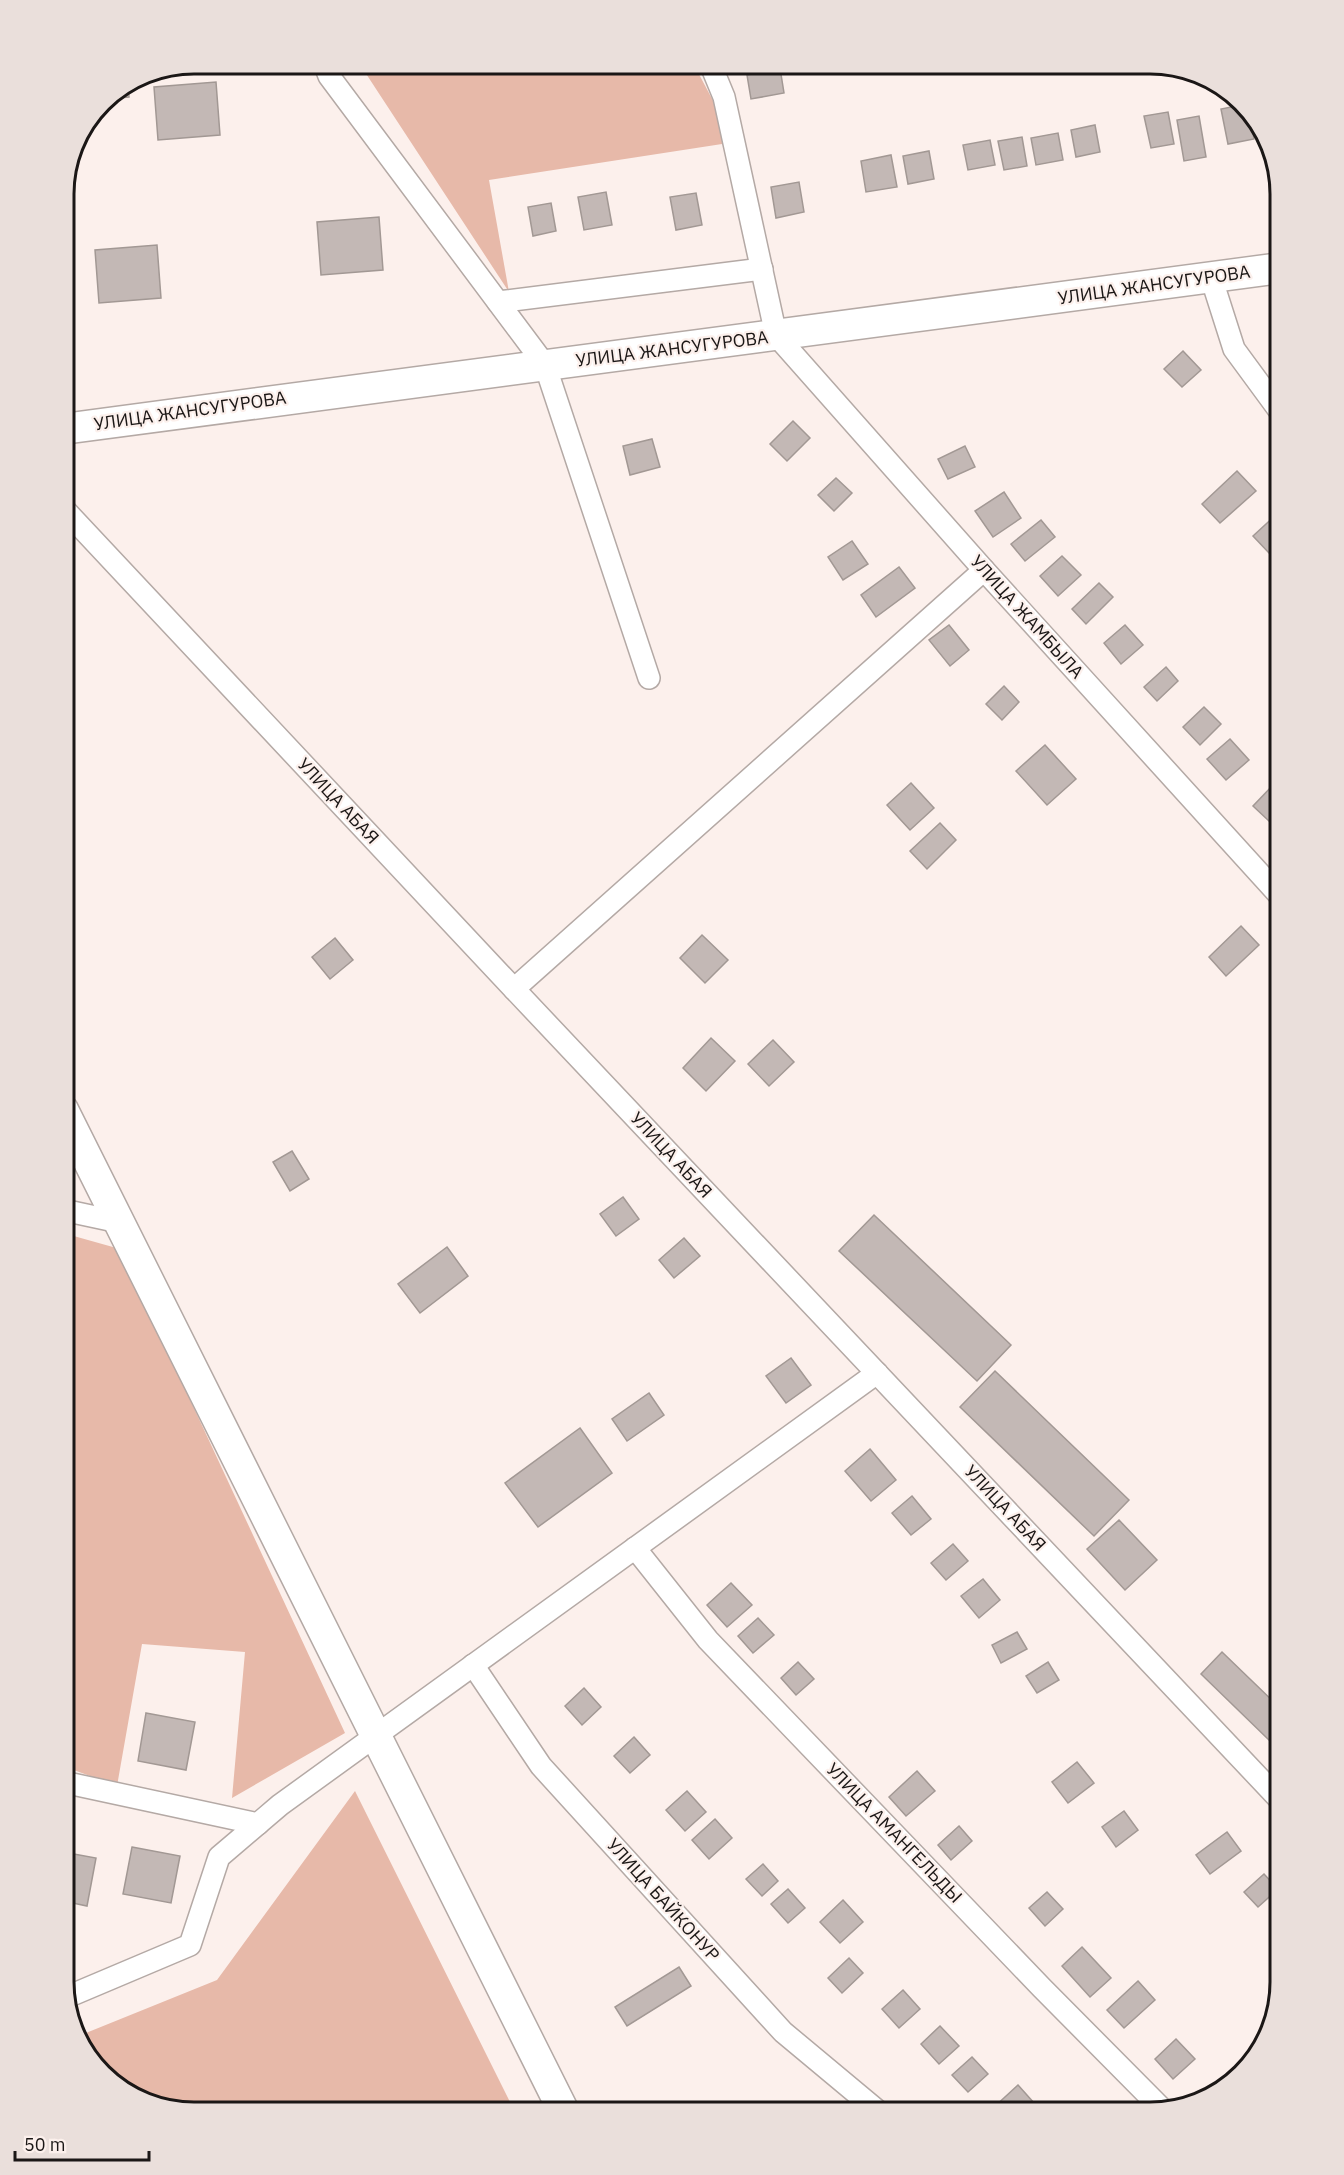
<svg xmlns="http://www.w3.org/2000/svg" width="1344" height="2175" viewBox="0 0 1344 2175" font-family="'IBM Plex Sans',sans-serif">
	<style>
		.green { fill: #e7b9a9 }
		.building { fill: #c3b8b5; stroke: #a29894; stroke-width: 1.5 }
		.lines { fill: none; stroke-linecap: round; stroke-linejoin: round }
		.minor-casing { stroke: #b4a9a5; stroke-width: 24 }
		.secondary-casing { stroke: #b4a9a5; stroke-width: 33 }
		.minor { stroke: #fff; stroke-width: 21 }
		.secondary { stroke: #fff; stroke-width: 30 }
		.labels { text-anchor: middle; stroke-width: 4.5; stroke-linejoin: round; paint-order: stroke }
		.street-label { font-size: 18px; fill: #1b1716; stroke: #fcf0ec }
		.rim { fill: none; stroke: #1b1716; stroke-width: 3 }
	</style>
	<rect width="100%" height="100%" fill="#fcf0ec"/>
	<g class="green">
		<path d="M359 63H693L735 142 489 180 509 292Z"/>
		<path d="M63 1233 120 1249 345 1733 232 1798 245 1652 142 1644 117 1786 63 1766Z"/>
		<path d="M355 1791 515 2112H185L121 2090 76 2037 217 1980Z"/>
	</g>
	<g class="building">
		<path d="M780 68 784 93 751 99 747 75Z"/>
		<path d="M216 82 220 135 158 140 154 87Z"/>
		<path d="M128 83 129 97 104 99Z"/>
		<path d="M1241 105 1250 115 1254 139 1228 144 1221 109Z"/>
		<path d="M1168 112 1174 144 1151 148 1144 116Z"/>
		<path d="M1199 116 1206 157 1184 161 1177 120Z"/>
		<path d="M1095 125 1100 152 1076 157 1071 130Z"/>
		<path d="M1058 133 1063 160 1036 165 1031 138Z"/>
		<path d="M1022 137 1027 166 1004 170 998 141Z"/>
		<path d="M990 140 995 165 968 170 963 145Z"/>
		<path d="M929 151 934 179 908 184 903 156Z"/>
		<path d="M891 155 897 187 866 192 861 161Z"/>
		<path d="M799 182 804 212 776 218 771 187Z"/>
		<path d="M606 192 612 225 584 230 578 197Z"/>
		<path d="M696 193 702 225 676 230 670 197Z"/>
		<path d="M551 203 556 231 533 236 528 207Z"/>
		<path d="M379 217 383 270 321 275 317 222Z"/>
		<path d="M157 245 161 298 99 303 95 250Z"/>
		<path d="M1183 351 1201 370 1182 387 1164 369Z"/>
		<path d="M793 421 810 438 787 461 770 444Z"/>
		<path d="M652 439 660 467 630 475 623 446Z"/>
		<path d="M965 446 975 467 948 479 938 459Z"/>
		<path d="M1237 471 1256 491 1220 523 1202 504Z"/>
		<path d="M836 478 852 493 834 511 818 495Z"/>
		<path d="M1004 492 1021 518 993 537 975 511Z"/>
		<path d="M1277 514 1281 518V542L1269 553 1253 536Z"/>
		<path d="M1041 520 1055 537 1025 561 1011 544Z"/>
		<path d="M852 541 868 564 843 580 828 557Z"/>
		<path d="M1062 556 1081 575 1058 596 1040 576Z"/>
		<path d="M899 567 915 588 876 617 861 595Z"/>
		<path d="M1099 583 1113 597 1086 624 1072 609Z"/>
		<path d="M949 625 969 650 950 666 929 640Z"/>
		<path d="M1125 625 1143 645 1121 664 1104 643Z"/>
		<path d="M1166 667 1178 681 1157 701 1144 687Z"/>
		<path d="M1004 686 1019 702 1002 720 986 704Z"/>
		<path d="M1204 707 1221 724 1200 745 1183 727Z"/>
		<path d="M1230 739 1249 760 1226 780 1207 759Z"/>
		<path d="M1045 745 1076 779 1047 805 1016 771Z"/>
		<path d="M911 783 934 808 910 830 887 805Z"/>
		<path d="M1273 785 1281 793V811L1270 822 1253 806Z"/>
		<path d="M940 823 956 840 927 869 910 851Z"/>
		<path d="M1241 926 1259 945 1226 976 1209 957Z"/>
		<path d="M702 935 728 960 705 983 680 958Z"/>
		<path d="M335 938 353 960 330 979 312 957Z"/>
		<path d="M711 1038 735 1061 706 1091 683 1068Z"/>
		<path d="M773 1040 794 1062 769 1086 748 1064Z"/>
		<path d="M292 1151 309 1179 290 1191 273 1162Z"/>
		<path d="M623 1197 639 1219 616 1236 600 1214Z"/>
		<path d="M874 1215 1011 1345 977 1381 839 1251Z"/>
		<path d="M684 1238 700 1256 674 1278 659 1260Z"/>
		<path d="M447 1247 468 1276 420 1313 398 1284Z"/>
		<path d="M791 1358 811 1385 786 1403 766 1376Z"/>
		<path d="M995 1371 1129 1500 1094 1536 960 1407Z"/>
		<path d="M649 1393 664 1415 627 1441 612 1419Z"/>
		<path d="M580 1428 612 1473 538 1527 505 1483Z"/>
		<path d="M870 1449 896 1480 871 1501 845 1471Z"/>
		<path d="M912 1496 931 1519 911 1535 892 1513Z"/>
		<path d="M1119 1520 1157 1560 1125 1590 1087 1549Z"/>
		<path d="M953 1544 968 1561 946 1580 931 1563Z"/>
		<path d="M983 1579 1000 1600 979 1618 961 1596Z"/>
		<path d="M731 1583 752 1605 727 1627 707 1605Z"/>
		<path d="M758 1618 774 1635 753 1653 738 1636Z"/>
		<path d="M1017 1632 1027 1649 1001 1663 992 1645Z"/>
		<path d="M1222 1652 1281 1709V1731L1271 1742 1201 1674Z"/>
		<path d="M798 1662 814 1679 796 1695 781 1678Z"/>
		<path d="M1048 1662 1059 1680 1037 1693 1026 1676Z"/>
		<path d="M584 1688 601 1707 582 1725 565 1706Z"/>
		<path d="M146 1713 195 1722 186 1770 138 1761Z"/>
		<path d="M634 1737 650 1755 630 1773 614 1756Z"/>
		<path d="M1077 1762 1094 1783 1068 1803 1052 1782Z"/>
		<path d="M917 1771 935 1791 906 1816 889 1797Z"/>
		<path d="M687 1791 706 1812 685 1831 666 1810Z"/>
		<path d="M1124 1811 1138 1830 1116 1847 1102 1827Z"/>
		<path d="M715 1819 732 1838 709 1859 692 1840Z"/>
		<path d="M959 1826 972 1841 951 1860 938 1845Z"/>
		<path d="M1227 1832 1241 1851 1210 1874 1196 1855Z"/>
		<path d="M132 1847 180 1856 171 1903 123 1894Z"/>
		<path d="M63 1852 96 1858 87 1906 63 1901Z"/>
		<path d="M763 1864 778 1881 762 1896 746 1879Z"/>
		<path d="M1264 1874 1278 1889 1258 1907 1244 1892Z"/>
		<path d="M788 1889 805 1908 788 1923 771 1904Z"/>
		<path d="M1047 1892 1063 1909 1045 1926 1029 1908Z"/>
		<path d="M843 1900 863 1922 840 1943 820 1922Z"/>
		<path d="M1082 1947 1111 1978 1090 1997 1062 1966Z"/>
		<path d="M849 1958 863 1973 842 1993 828 1978Z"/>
		<path d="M679 1967 691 1986 627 2026 615 2007Z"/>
		<path d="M1138 1981 1155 2000 1124 2028 1107 2010Z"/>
		<path d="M903 1990 920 2009 899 2028 882 2009Z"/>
		<path d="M940 2026 959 2046 939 2064 921 2044Z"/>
		<path d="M1176 2039 1195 2059 1173 2079 1155 2059Z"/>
		<path d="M972 2057 988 2074 968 2092 952 2075Z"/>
		<path d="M1018 2085 1034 2103 1023 2112H996L993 2108Z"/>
	</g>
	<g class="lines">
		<g class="minor-casing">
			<g id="minor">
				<path d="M324 63 329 76 545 365 649 678"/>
				<path d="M710 63 724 97 776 335 984 570 1281 897"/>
				<path d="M1211 277 1234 349 1281 413"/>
				<path d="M498 302 762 269"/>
				<path d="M63 508 514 989 1281 1801"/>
				<path d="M514 989 984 570"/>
				<path d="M63 1210 119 1222"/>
				<path d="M635 1548 708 1640 1042 1988 1162 2109"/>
				<path d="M473 1665 541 1766 783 2032 879 2112"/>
				<path d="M63 1782 258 1824"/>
				<path d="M67 1997 190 1945 219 1857 280 1805 877 1373"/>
			</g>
		</g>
		<g class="secondary-casing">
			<g id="secondary">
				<path d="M63 429 1281 268"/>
				<path d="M63 1110 564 2112"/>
			</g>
		</g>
		<use href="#minor" class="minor"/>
		<use href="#secondary" class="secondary"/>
	</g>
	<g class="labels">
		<g class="street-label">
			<text transform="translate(1154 285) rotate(-8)" y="6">УЛИЦА ЖАНСУГУРОВА</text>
			<text transform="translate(672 349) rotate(-7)" y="6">УЛИЦА ЖАНСУГУРОВА</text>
			<text transform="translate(190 411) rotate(-8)" y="6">УЛИЦА ЖАНСУГУРОВА</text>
			<text transform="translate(1027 617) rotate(48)" y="6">УЛИЦА ЖАМБЫЛА</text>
			<text transform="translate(338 801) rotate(47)" y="6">УЛИЦА АБАЯ</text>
			<text transform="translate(671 1155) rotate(47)" y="6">УЛИЦА АБАЯ</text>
			<text transform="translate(1005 1508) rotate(47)" y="6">УЛИЦА АБАЯ</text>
			<text transform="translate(894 1833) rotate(46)" y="6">УЛИЦА АМАНГЕЛЬДЫ</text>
			<text transform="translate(663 1900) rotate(48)" y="6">УЛИЦА БАЙКОНУР</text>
		</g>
	</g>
	<path d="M0 0H1344V2175H0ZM194 74H1150A120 120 0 0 1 1270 194V1982A120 120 0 0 1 1150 2102H194A120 120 0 0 1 74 1982V194A120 120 0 0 1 194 74Z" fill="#eadfdb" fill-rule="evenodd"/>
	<path class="rim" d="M194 74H1150A120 120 0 0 1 1270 194V1982A120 120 0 0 1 1150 2102H194A120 120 0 0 1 74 1982V194A120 120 0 0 1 194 74Z"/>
	<path d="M15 2151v9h134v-9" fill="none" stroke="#1b1716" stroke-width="3"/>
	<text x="24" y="2151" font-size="18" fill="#1b1716" stroke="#fcf0ec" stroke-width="4.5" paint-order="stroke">50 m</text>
</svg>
